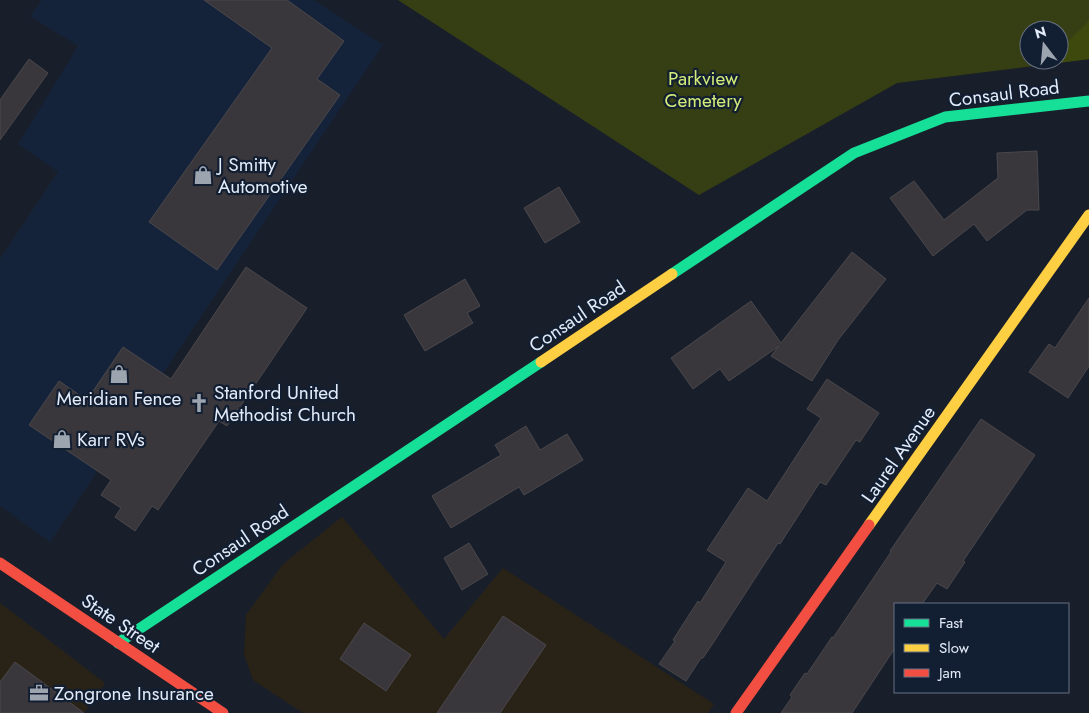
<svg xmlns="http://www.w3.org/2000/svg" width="1089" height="713" viewBox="0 0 1089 713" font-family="Jost,sans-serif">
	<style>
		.commercial { fill: #292317 }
		.built { fill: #15233a }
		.green { fill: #363f14; fill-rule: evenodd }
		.forest { fill: #3e490d }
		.building { fill: #39373c; stroke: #4a484c }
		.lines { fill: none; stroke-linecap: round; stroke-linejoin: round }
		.fast { stroke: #16e098; stroke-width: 11 }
		.slow { stroke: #ffcf43; stroke-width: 11 }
		.jam { stroke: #f24e42; stroke-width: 11 }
		.labels { text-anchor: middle; stroke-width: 4.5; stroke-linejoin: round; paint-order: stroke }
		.park-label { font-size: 19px; fill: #d3eb78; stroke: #121e31 }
		.street-label { font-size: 19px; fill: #e3ebf8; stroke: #121e31 }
		.poi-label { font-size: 19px; fill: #e3ebf8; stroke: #121e31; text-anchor: start }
	</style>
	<rect width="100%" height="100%" fill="#191f2a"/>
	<g class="commercial">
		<path d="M342 517 444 639 503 568 714 704 708 713H303L253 680 244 654 246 615 283 564Z"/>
		<path d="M0 603 105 683 84 713H0Z"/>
	</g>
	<path class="built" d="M42 0H314L383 45 50 542 0 506V259L58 172 18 144 78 46 30 16Z"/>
	<path class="green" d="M398 0H1089V59L897 83 699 195ZM1029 30H1059V60H1029Z"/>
	<path class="forest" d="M1089 19V59L1043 65 1048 60H1059V50L1087 23Z"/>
	<g class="building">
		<path d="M204 0H287L344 41 317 79 340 95 217 270 149 222 272 48Z"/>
		<path d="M29 59 48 73 0 140V100Z"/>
		<path d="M1037 151 1039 210H1027L987 241 974 224 933 256 890 198 914 181 944 220 998 178 997 153Z"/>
		<path d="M559 187 580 222 545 243 524 208Z"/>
		<path d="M852 252 886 279 838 340 812 381 771 356 779 346 729 381 720 369 693 389 671 358 751 301 781 343Z"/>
		<path d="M246 267 307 308 227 426 219 421 158 510 152 506 135 531 115 517 121 508 101 495 111 480 29 425 59 381 87 400 123 347 171 379Z"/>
		<path d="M465 279 480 306 467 313 473 323 425 351 404 315Z"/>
		<path d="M1089 298V366L1068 398 1029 372 1049 344 1055 348Z"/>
		<path d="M827 379 879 413 860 442 856 440 826 485 820 482 780 544 778 543 713 643 703 658H701L686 681 659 664 675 641 673 640 698 601 700 603 726 562 707 550 748 488 767 501 821 418 807 409Z"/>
		<path d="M981 419 1035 455 963 561 965 562 947 589 937 583 922 604H895V648L852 713H781L792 697 790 695 805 673 807 674 832 637 833 638 891 552 890 551Z"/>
		<path d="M526 426 540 450 567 434 583 460 524 495 519 487 451 528 432 496 501 455 495 445Z"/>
		<path d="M469 543 488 574 462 590 444 558Z"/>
		<path d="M503 616 546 645 500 713H437Z"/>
		<path d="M364 623 411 655 386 691 340 659Z"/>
		<path d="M15 662 84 713H0V682Z"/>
	</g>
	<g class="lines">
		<g class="fast">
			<path d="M672 274 854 153 945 117 1089 101"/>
			<path d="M118 643 541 362"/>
		</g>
		<g class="slow">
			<path d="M541 362 672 274"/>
			<path d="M869 525 1089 215"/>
		</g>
		<g class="jam">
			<path d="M0 563 223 713"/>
			<path d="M736 713 869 525"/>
		</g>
	</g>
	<defs>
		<g id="shop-bare" transform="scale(1.5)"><path d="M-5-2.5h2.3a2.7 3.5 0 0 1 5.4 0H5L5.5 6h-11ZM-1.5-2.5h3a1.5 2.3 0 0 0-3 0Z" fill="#9ca4b0" stroke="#121e31" stroke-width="2.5" paint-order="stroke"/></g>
		<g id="church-bare" transform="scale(1.5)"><path d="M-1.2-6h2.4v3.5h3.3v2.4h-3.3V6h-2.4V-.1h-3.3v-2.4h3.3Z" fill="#9ca4b0" stroke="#121e31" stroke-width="2.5" paint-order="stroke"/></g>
		<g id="office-bare" transform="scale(1.5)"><path d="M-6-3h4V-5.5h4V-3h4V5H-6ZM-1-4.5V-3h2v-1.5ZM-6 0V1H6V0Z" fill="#9ca4b0" stroke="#121e31" stroke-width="2.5" paint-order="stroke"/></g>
	</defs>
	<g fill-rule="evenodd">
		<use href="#shop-bare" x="203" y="175"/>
		<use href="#shop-bare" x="119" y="374"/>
		<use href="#church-bare" x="199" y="403"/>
		<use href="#shop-bare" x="62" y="439"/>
		<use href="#office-bare" x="39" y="693"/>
	</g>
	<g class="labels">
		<g class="park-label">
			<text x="703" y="85">Parkview<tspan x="703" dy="22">Cemetery</tspan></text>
		</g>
		<g class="street-label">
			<text transform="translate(1004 93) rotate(-7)" y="7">Consaul Road</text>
			<text transform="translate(577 316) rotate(-34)" y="7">Consaul Road</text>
			<text transform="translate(898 454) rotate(-55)" y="7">Laurel Avenue</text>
			<text transform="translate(240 540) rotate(-34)" y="7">Consaul Road</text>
			<text transform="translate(121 623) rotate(34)" y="7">State Street</text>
		</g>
		<g class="poi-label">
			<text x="218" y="171">J Smitty<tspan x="218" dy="22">Automotive</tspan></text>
			<text x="214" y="399">Stanford United<tspan x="214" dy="22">Methodist Church</tspan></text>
			<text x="119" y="405" text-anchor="middle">Meridian Fence</text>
			<text x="77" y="446">Karr RVs</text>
			<text x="54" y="700">Zongrone Insurance</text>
		</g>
	</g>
	<rect x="894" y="603" width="175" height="90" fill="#121e31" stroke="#667081"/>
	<rect x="904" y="619" width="25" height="8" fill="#16e098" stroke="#667081"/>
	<text x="939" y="628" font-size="15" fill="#e3ebf8">Fast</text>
	<rect x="904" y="644" width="25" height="8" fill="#ffcf43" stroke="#667081"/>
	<text x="939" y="653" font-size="15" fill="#e3ebf8">Slow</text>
	<rect x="904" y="669" width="25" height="8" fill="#f24e42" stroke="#667081"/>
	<text x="939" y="678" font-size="15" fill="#e3ebf8">Jam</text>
	<g transform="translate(1044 45) rotate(344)"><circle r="24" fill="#121e31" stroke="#667081"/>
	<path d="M0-4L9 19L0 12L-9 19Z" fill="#9ca4b0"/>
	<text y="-8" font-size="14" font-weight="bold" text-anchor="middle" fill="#e3ebf8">N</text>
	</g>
</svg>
